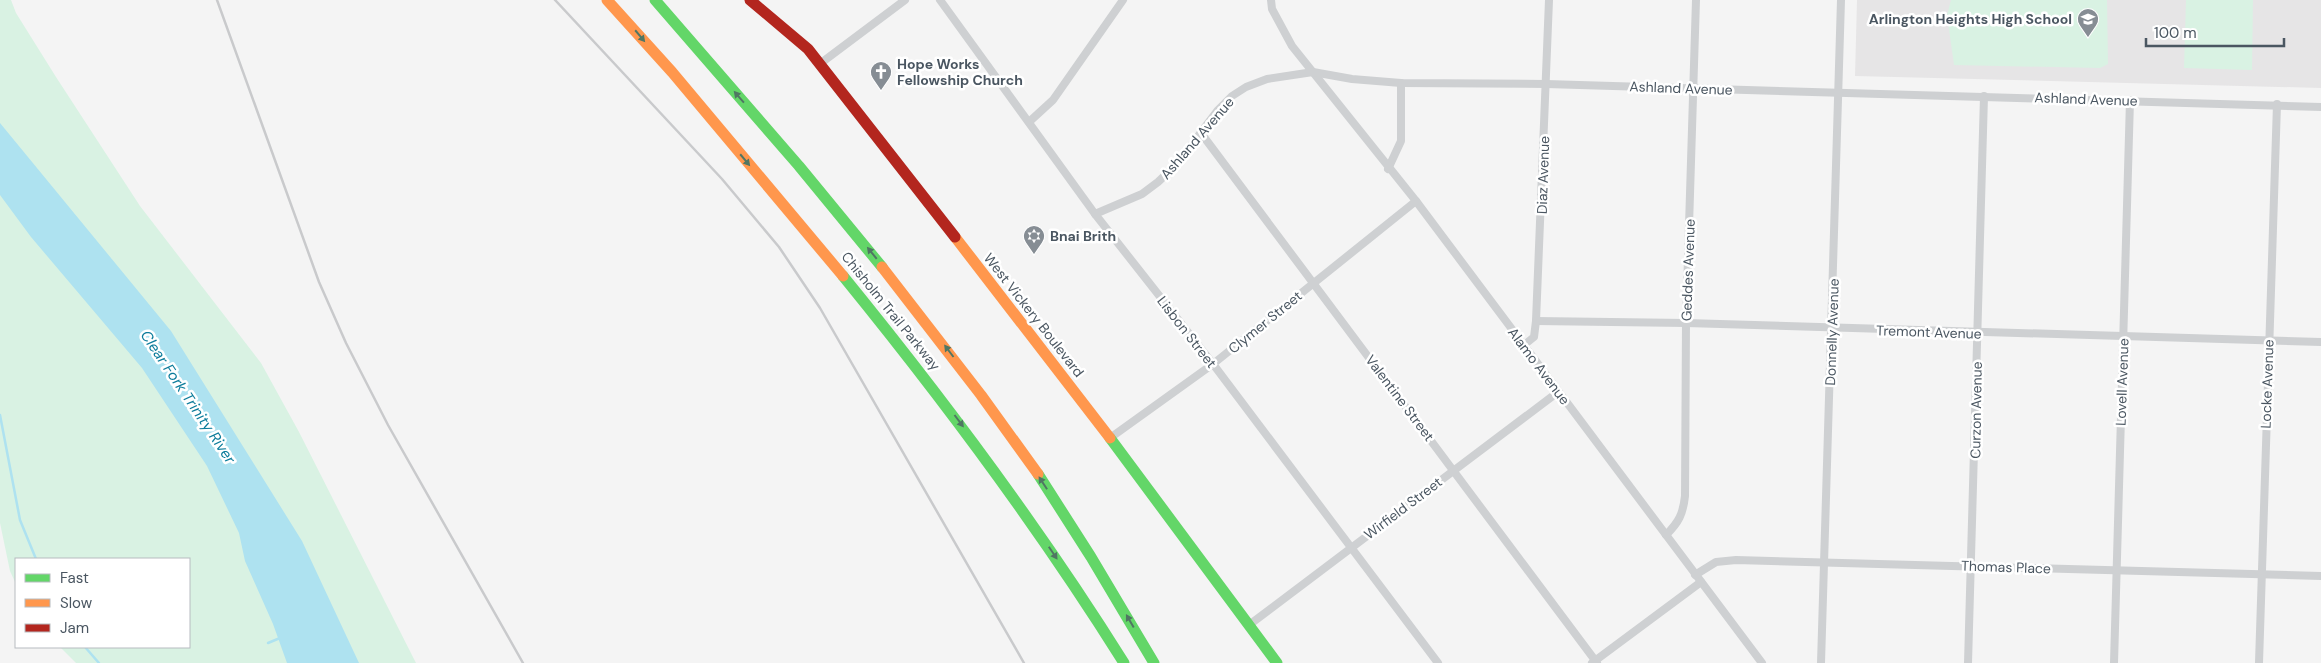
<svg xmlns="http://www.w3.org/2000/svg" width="2321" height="663" viewBox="0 0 2321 663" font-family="'DM Sans',sans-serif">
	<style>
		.education { fill: #e6e5e6 }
		.green { fill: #d9f2e3 }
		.water { fill: #aee2f0 }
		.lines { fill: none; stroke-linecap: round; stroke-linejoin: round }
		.stream { stroke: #aee2f0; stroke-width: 2.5 }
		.street { stroke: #ced0d2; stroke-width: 8 }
		.fast { stroke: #63d668; stroke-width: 11 }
		.slow { stroke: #ff974d; stroke-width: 11 }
		.jam { stroke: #b3261e; stroke-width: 11 }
		.rail { stroke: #c9cacc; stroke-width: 2.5 }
		.oneway { fill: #507663 }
		.labels { text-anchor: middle; stroke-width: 5; stroke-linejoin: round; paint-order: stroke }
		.poi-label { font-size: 14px; font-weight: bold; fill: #4a5661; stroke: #fff; text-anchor: start }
		.street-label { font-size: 14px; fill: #4a5661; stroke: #fff }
		.water-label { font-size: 15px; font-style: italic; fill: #0c7c9b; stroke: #fff }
	</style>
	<rect width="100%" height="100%" fill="#f4f4f4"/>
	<path class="education" d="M1857 0H2321V88L1855 76Z"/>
	<g class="green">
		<path d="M0 0H11L16 13 56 77 140 206 261 363 299 432 416 663H76L60 647H189V559H16V584L10 571 0 523Z"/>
		<path d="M1951 0H2107L2108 64 2100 68 1954 65 1947 15Z"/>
		<path d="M2186 0H2253L2252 70 2184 68Z"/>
	</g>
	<path class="water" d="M0 123 171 331 302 541 359 663H287L273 624 245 561 239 533 207 466 142 368 31 237 0 195Z"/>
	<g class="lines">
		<g class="stream">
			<path d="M0 415 20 520 36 559"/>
			<path d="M268 643 280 638"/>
			<path d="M85 647 99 663"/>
		</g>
		<g class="street">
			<path d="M940 0 1095 214 1213 364 1438 663"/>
			<path d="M1271 0 1272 9 1292 46 1416 201 1762 663"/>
			<path d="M821 63 905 0"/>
			<path d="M1029 122 1053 100 1123 0"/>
			<path d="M1201 133 1597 663"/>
			<path d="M1388 169 1401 141V83"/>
			<path d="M1095 214 1142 194 1158 182 1177 164 1218 110 1232 96 1246 87 1267 79 1313 72 1352 79 1401 83 1546 84 2321 107"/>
			<path d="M1536 321 1686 323 2321 342"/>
			<path d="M1524 345 1534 337 1536 321 1549 0"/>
			<path d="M1110 438 1213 364 1416 201"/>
			<path d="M1666 535C1679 522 1683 514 1685 496L1686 323 1696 0"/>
			<path d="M1695 575 1716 562 1736 560 2321 576"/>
			<path d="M1249 625 1558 392"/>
			<path d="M1592 663 1701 582"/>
			<path d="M1821 663 1841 0"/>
			<path d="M1968 663 1984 96"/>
			<path d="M2114 663 2130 100"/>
			<path d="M2259 663 2277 104"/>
		</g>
		<g class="fast">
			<path d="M655 0 799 166 882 267"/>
			<path d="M843 276C944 400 1039 527 1124 663"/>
			<path d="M1110 438 1277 663"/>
			<path d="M1038 474 1091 557 1154 663"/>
		</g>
		<g class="slow">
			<path d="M607 0 672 72 843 276"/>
			<path d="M955 237 1110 438"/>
			<path d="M882 267 981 395 1038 474"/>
		</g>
		<path class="jam" d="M750 0 808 49 955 237"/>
		<g class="rail">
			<path d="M217 0 319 282 346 343 388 425 523 663"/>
			<path d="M555 0 722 179 779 247 820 308 1024 663"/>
		</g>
	</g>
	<defs><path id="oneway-solid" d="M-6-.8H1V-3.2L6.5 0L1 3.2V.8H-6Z" transform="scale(1.25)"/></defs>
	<g class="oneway">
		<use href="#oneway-solid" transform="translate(640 36) rotate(50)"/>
		<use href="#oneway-solid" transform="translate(739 97) rotate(-131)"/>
		<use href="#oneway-solid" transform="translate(745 160) rotate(50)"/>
		<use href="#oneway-solid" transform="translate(872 253) rotate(-129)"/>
		<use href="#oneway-solid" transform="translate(949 351) rotate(-127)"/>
		<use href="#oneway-solid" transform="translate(959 421) rotate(53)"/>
		<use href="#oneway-solid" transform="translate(1043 483) rotate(-123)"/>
		<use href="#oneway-solid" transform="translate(1053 553) rotate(56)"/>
		<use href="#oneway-solid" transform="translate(1130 621) rotate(-120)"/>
	</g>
	<defs>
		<g id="school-pin" transform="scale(1.125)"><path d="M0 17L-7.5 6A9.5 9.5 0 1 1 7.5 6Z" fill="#868d94" stroke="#fff"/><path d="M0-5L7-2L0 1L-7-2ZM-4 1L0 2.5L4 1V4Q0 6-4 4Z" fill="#fff"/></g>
		<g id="church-pin" transform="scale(1.125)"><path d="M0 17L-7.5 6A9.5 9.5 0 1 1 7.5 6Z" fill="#868d94" stroke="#fff"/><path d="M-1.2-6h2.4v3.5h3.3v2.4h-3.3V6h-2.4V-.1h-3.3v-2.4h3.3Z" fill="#fff"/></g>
		<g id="synagogue-pin" transform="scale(1.125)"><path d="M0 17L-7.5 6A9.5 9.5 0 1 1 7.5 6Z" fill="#868d94" stroke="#fff"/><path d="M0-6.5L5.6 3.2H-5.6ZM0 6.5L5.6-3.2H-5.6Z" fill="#fff"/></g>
	</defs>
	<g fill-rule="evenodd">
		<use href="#school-pin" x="2088" y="19"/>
		<use href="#church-pin" x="881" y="72"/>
		<use href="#synagogue-pin" x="1034" y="236"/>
	</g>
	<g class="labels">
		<g class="poi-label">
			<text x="2072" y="24" text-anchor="end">Arlington Heights High School</text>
			<text x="897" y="69">Hope Works<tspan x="897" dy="16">Fellowship Church</tspan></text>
			<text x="1050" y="241">Bnai Brith</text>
		</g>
		<g class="street-label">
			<text transform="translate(1681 88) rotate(2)" y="5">Ashland Avenue</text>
			<text transform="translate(2086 99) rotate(2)" y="5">Ashland Avenue</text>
			<text transform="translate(1197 138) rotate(-49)" y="5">Ashland Avenue</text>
			<text transform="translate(1543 175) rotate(-88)" y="5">Diaz Avenue</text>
			<text transform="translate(1688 270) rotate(-88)" y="5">Geddes Avenue</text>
			<text transform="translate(891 311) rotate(51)" y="5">Chisholm Trail Parkway</text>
			<text transform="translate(1034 315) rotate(52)" y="5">West Vickery Boulevard</text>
			<text transform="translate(1265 322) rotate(-39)" y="5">Clymer Street</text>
			<text transform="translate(1187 332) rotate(52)" y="5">Lisbon Street</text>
			<text transform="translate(1832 332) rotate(-88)" y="5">Donnelly Avenue</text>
			<text transform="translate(1929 332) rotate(2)" y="5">Tremont Avenue</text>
			<text transform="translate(1539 366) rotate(53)" y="5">Alamo Avenue</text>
			<text transform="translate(2122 382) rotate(-88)" y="5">Lovell Avenue</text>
			<text transform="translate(2267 384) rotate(-88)" y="5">Locke Avenue</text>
			<text transform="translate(1400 398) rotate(53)" y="5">Valentine Street</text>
			<text transform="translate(1976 410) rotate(-89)" y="5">Curzon Avenue</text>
			<text transform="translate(1403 508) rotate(-37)" y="5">Wirfield Street</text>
			<text transform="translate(2006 567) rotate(2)" y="5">Thomas Place</text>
		</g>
		<g class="water-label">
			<text transform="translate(188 397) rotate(56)" y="5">Clear Fork Trinity River</text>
		</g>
	</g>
	<rect x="15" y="558" width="175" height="90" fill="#ffffff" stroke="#b7bbc0"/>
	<rect x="25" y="574" width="25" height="8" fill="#63d668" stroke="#b7bbc0"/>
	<text x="60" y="583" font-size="15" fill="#4a5661">Fast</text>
	<rect x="25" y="599" width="25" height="8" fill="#ff974d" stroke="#b7bbc0"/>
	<text x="60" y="608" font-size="15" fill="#4a5661">Slow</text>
	<rect x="25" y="624" width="25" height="8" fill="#b3261e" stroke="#b7bbc0"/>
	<text x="60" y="633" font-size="15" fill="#4a5661">Jam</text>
	<path d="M2146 38v8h138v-8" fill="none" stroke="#4a5661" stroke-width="2.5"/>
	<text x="2154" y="38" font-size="15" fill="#4a5661" stroke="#ffffff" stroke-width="4" paint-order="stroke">100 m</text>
</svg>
